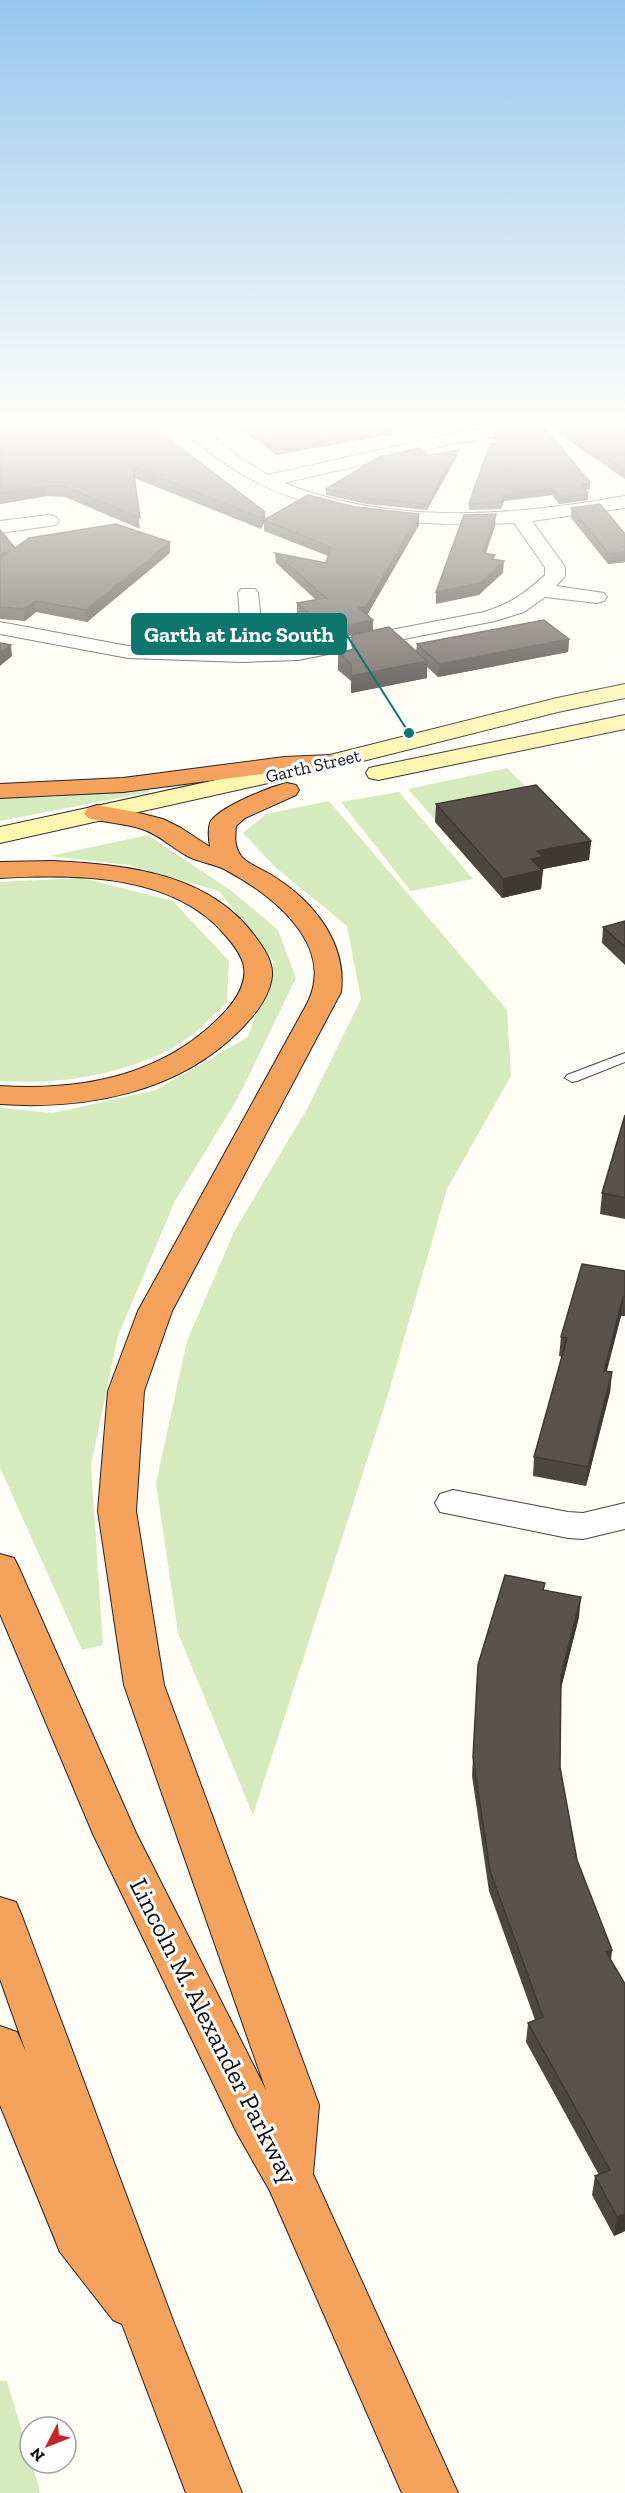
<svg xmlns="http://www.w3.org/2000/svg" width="625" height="2493" viewBox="0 0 625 2493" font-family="'Zilla Slab',serif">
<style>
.green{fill:#d5ebbd}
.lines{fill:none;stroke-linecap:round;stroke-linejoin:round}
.lane-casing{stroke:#444;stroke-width:2}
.street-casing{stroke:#444;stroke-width:2}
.secondary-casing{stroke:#333;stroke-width:2}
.highway-casing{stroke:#222;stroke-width:2}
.lane{fill:#fff;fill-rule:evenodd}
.street{fill:#fff;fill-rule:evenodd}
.secondary{fill:#fff6b0;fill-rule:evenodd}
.highway{fill:#f5a25d;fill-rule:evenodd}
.wall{fill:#4d4742}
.shaded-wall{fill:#3f3936}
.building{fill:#5a524d;stroke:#3f3936;stroke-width:1.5}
.labels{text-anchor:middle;stroke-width:6;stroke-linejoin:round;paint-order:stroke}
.far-street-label{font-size:18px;fill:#111;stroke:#fff}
.near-street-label{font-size:26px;fill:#111;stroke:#fff}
.leader{fill:none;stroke:#0f766e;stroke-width:2}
.callout-dot{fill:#0f766e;stroke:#fff;stroke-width:2}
.callout{fill:#0f766e;stroke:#0f766e;stroke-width:2}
.callout-label{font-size:22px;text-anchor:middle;font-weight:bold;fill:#fff}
</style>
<rect width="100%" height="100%" fill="#fffdf5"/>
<path class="green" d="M507,768L540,801L436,821L408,789Z
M150,787L149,792L0,821V798L57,797Z
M399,792L473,879L411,891L341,802Z
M329,801L507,1010L511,1076L447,1189L387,1398L253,1815L178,1633L156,1483L187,1341L234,1232L308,1107L361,999L347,926L275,867L243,833L266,814Z
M148,835L233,892L278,930L296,978L239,1096L175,1201L118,1336L91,1465L103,1645L82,1650L0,1468V1108L53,1113L156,1090L248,1037L274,962L219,891L129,865L50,856Z
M82,878L173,901L229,961L227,1002C213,1015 198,1032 182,1042C129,1075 61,1085 0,1081V882Z
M0,2381H7L40,2491L39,2493H0Z"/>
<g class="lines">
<g class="lane-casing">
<path id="lane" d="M625,1053V1062L577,1081L572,1082L565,1078L567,1075Z"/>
</g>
<g class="street-casing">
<path id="street" d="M179,426H200L238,456L268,475L451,434L494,426H536L527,431L451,444L284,483C392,526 513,516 625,496V508L532,521L565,567V576L556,586L604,593L607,597L604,601L597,603L545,597L524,612L495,621L298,660L243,662L128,658L0,634V622L128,646L243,650L238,593L241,589H255L258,593L264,649L298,648L484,612C512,603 524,594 545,575V567L514,523C410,528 295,519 211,453C201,445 187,437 179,426Z
M49,515L56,517L59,521L56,525L0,533V521Z
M453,1490L568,1512L583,1513L625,1503V1529L583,1539L568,1538L440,1512L435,1503L440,1494Z"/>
</g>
<g class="secondary-casing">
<path id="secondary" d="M625,684V698L558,712L331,769L0,843V827L330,755L557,698Z
M625,715V729L378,780L369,778L366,773L369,768L378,766Z"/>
</g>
<g class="highway-casing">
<path id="highway" d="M331,755L340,757L343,762L340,767L284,771L123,792L0,798V784L123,778L284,757Z
M287,783L296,785L299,790L296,795L245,818L236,826C235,837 234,846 241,856C248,865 267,871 276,878C315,903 347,944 341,992L172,1311L144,1391L136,1511L164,1685L319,2105L313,2174L458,2493H402L270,2191L237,2133L93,1834L0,1614V1554L14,1558L19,1568L136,1833L266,2090L124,1685L98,1511L108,1391L138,1311L308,1002C336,942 269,893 224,869C213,864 200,862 189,857C172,848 160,835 142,829C124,823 106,823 88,818L84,813L88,808L97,805L135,812L163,819L181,828L210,847C209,841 208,829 210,823C216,808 272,786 287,783Z
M53,861C127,865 211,873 257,939C265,950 273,962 272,976C270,997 254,1016 240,1030C178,1093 85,1110 0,1104V1086C79,1091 160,1077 219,1018C232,1005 247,987 244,967C242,955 233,944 226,936C174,873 74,874 0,878V862Z
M0,1897L16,1902L22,1916L174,2323L242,2493H186L122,2324L113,2320L60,2252L0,2105V2026L17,2032L26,2052L0,1979Z"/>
</g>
<use href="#lane" class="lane"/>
<use href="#street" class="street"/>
<use href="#secondary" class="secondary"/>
<use href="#highway" class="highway"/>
</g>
<path class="wall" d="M0,426H10L265,512V520L355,507L419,514V525L367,615L373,620V631L416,651L417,644L569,639L568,652L438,677L427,667V678L351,693V681L338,670V653L352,650V635L326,640L297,614V603L316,600L276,563L275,553L326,563L328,556L264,531V523L261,529L134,478L140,529L65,497L47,496L0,504Z
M236,426H391L393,427V434L276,455Z
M547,426H625V479Z
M494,432L590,482V489L586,490L588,500L559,504L552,495L504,501L501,509L469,510V504L499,443L494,439Z
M429,455L457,456L427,510L367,504L326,495V489Z
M571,508L625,534V562L608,564L571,518Z
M0,530L15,548L170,542V553L87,622L36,612L25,621L0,619Z
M436,804L591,841L589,860L543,869L541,889L502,898L435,822Z
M625,921V965L602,943L603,927Z
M625,1115V1219L600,1214L602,1193Z
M625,1271V1316H621L606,1372H612L610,1392L586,1486L533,1476L534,1457L562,1357L559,1356L561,1337Z
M545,1590L579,1617L561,1688L560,1767L577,1860L611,1961L625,2231L614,2236L592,2195L595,2176L599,2175L526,2042L528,2023L535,2020L489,1891L472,1776L478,1665Z"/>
<path class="shaded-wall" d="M393,427V434L276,455V448Z
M458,450L457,456L427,510V504Z
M590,482V489L580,491L581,484Z
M46,486L47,496L0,504V493Z
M553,489L552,495L504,501L501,509V502L504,494Z
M588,493V500L559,504L560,497Z
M265,512L264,523L261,529V518Z
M419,514V525L366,617L359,608Z
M496,514L495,526L482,565L483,553Z
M170,542V553L87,622L86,610Z
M9,552L0,565V554Z
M625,552V562L608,564L609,554Z
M504,561L503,573L479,595L436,604V592Z
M35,601L36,612L25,621L24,609Z
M373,620V631L326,640V629Z
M569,639L568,652L438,677L439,664Z
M11,645L12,656L0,666V653Z
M427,661V678L351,693V676Z
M591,841L589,860L543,869L541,889L502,898L503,879L531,859L537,851Z
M623,1297L621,1316L602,1390L604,1371Z
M612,1372L610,1392L586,1486L588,1467Z
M581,1597L579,1617L559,1696L561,1676Z
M612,1950L610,1970L606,1952Z
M625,2214V2231L614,2236L617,2217Z"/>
<path class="building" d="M0,426H152L265,512L261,518L133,467L140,518L64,486H46L0,493Z
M245,426H391L393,427L276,448Z
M528,426H543L590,482L581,484L588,493L560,497L553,489L504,494L501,502L469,504L490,444L507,441L494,432Z
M557,426H625V471Z
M419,448L429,455L458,450L427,504L368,498L326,489L379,457Z
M308,495L355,507L419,514L366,607L359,608L373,620L326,629L297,603L326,598L275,553L326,563L331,547L264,520Z
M600,504L625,534V552L609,554L571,508Z
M496,514L483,553L495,555L492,559L504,561L480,583L436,592L464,515Z
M116,524L170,542L86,610L35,601L24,609L0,607V559L9,552L0,554V530L15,548L29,538Z
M544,620L569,639L439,664L417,644Z
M389,627L427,661L351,676V664L338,653L355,649L352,646V635Z
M0,643L11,645L0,653Z
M536,785L591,841L537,851L544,857L531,859L542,870L503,879L436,804Z
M625,921V947L603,927Z
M625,1115V1198L602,1193Z
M582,1264L625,1271V1297H623L604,1371L612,1372L588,1467L534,1457L567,1338L561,1337Z
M505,1575L545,1583L543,1590L581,1597L561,1676L560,1767L577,1860L612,1950L606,1952L625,1984V2214L617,2217L595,2176L610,2170L528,2023L543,2017L490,1871L473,1757L478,1665Z"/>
<linearGradient id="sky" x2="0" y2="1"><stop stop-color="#95c6ee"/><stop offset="0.55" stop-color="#fffefa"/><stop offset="1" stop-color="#fffefa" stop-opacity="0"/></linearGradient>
<rect width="625" height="775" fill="url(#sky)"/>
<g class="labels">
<g class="far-street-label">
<text transform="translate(313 766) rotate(-13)" y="6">Garth Street</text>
</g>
<g class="near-street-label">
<text transform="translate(214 2031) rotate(63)" y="9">Lincoln M. Alexander Parkway</text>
</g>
</g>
<path class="leader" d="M409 733L346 634"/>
<circle class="callout-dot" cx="409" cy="733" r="6"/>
<rect class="callout" x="132" y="614" width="214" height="40" rx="6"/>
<g class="callout-label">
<text x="239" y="642">Garth at Linc South</text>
</g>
<g transform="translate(48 2445) rotate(228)"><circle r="28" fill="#ffffff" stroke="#a0a0a0" stroke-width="1.5"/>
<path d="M0-4.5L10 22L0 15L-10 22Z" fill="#c4262e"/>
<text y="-9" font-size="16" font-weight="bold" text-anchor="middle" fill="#111111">N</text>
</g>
</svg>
